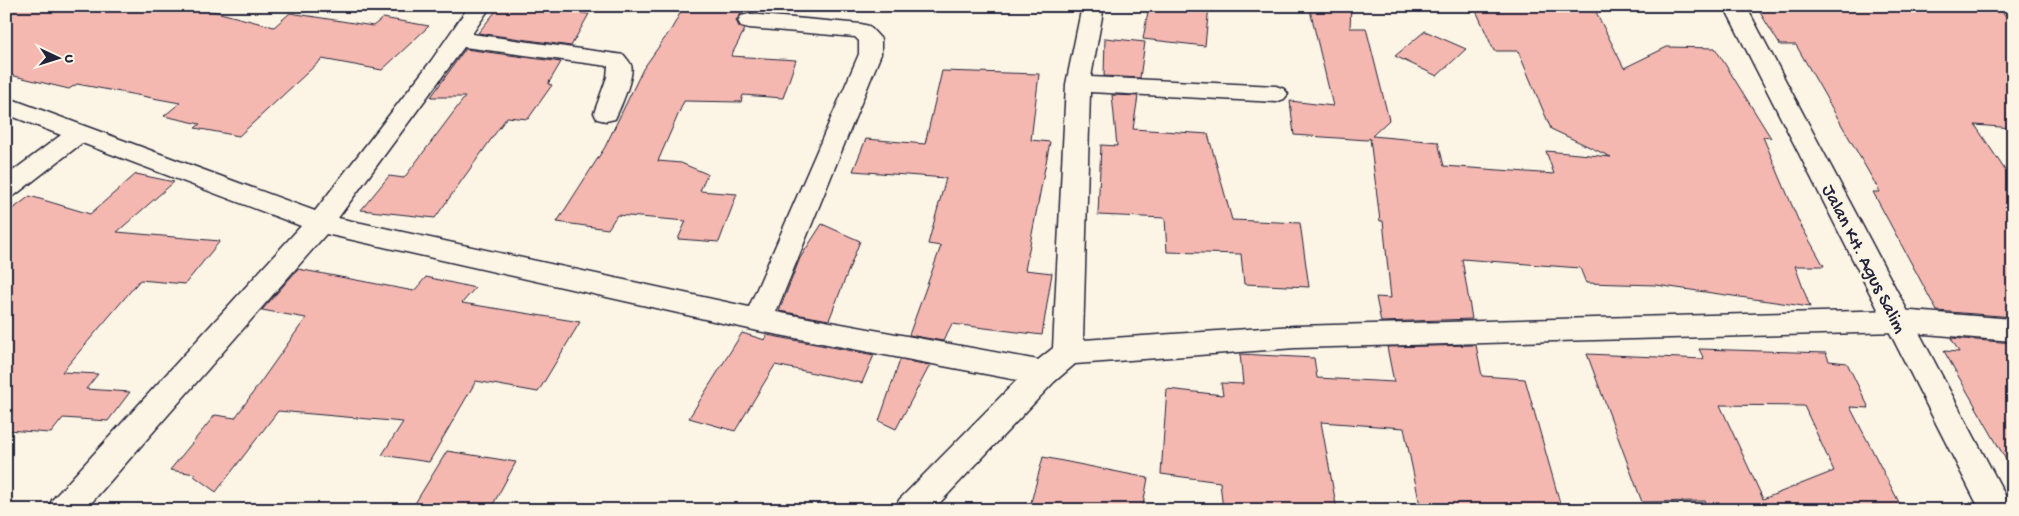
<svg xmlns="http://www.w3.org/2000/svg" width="2019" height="516" viewBox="0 0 2019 516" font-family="'Gochi Hand',sans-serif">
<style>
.building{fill:#f4b8b1;stroke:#22223b;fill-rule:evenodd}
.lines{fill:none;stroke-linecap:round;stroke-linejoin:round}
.minor-casing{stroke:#22223b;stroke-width:3}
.secondary-casing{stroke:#22223b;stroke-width:3}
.minor{fill:#fcf5e5;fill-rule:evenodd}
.secondary{fill:#fcf5e5;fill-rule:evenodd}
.labels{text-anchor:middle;stroke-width:5;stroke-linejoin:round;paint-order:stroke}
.street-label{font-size:19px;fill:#22223b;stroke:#fcf5e5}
</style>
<rect width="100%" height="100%" fill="#fcf5e5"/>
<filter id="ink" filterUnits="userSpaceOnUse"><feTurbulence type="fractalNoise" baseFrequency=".02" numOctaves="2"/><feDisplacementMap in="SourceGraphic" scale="10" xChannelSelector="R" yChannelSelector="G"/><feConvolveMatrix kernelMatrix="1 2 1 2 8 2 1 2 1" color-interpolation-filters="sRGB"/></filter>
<g filter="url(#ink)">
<path class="building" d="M6,6H193L274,27L290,13L373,26L383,18L429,26L382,70L322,59L239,136L195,128L200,124L164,116L180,103L77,84L69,89L6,74Z
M500,6H524L589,14L571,46L478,33Z
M684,6H756L753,12L741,14L736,20L739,27L745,29L731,56L796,60L783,98L743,95L741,102L684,101L658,161L681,163L707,174L700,191L737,194L719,242L678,239L686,221L617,215L608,229L557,222L605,147L643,69L672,28Z
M1149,6H1209L1205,46L1143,39Z
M1309,6H1351L1350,28H1366L1389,120L1372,136L1438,142L1444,166L1554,174L1546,151L1611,157L1551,129L1518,51H1494L1474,6H1593L1624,68L1667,47L1715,48L1771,138L1763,137L1799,222L1824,266H1795L1810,307L1656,285L1586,283L1580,268L1462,259L1472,319L1381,322L1376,297L1391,298L1383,221H1380L1370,138L1367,140L1294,135L1290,101L1333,106Z
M1756,6H1996L2013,23V128L1975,125L2013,182V317L1937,311L1873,192H1880L1796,45H1780Z
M1425,31L1466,49L1437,76L1395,56Z
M1105,38L1145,42L1140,78L1104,76Z
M465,49L561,62L548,84L552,85L528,119L507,117L435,218L361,210L389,176L404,178L465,97H431Z
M942,71L1039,74L1031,140L1050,142L1025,270L1052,273L1042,335L952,324L943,341L909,335L941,246L928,244L946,178L853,171L866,139L925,144Z
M1112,95L1138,96L1133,129L1208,134L1232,220L1300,223L1309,287L1244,284L1241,254L1167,252L1165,218L1098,215L1101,145L1117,146Z
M136,174L174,182L117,232L220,241L185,284L140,280L62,372L98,374L86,389L130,392L108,421L63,418L51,433L6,430V214L30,196L90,214Z
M822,224L860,241L829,320L779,311L800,258Z
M298,269L414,291L426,277L475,288L462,303L580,322L538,392L476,381L429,462L382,455L403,422L278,411L216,492L194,476L195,474L170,470L215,415L235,418L306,318L262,310Z
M742,333L765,340L767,335L874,355L862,383L775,365L735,431L689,418Z
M1951,338L2013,343V472L1944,351L1959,352Z
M1476,345L1482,376L1525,379L1562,510H1421L1404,428L1321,422L1337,510H1223L1220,482L1161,474L1167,389L1223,395L1221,383L1243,384L1240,354L1314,358L1317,378L1394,382L1387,347Z
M1699,349L1826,353L1829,361L1847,363L1869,408L1850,407L1903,510H1712L1705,501L1642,502L1587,354L1704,359ZM1720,405L1804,406L1834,471L1763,499Z
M900,360L930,365L896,429L879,421Z
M447,451L516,462L490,510H411Z
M1043,457L1148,478L1142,510H1029Z"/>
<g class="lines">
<g class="minor-casing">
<path id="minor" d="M469,6H491L472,34L624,55C626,58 630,62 631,65C635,75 620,109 615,119L606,121L597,119L594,113L607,77L608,66L464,47L338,218L749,307L859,54V41L855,37L749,28L741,26L738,21L741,16L749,14L861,24L869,26L881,39V54L776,312L1038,360L1053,348L1066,84L1082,6H1104L1091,77L1276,86L1284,89L1288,94L1284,99L1276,102L1090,92L1083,340L1295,326L1899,310L2013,319V341L1899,332L1295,348L1075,364L1054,382L933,510H895L899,500L1017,380L758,331L326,234L85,510H48L52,500L301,226L82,143L15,195L6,198V176L61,135L6,114V97L315,211L431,61Z"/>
</g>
<g class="secondary-casing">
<path id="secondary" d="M1724,6H1746L2013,510H1980Z"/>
</g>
<use href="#minor" class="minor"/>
<use href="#secondary" class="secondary"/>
</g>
</g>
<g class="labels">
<g class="street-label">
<text transform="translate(1866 258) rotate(63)" y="7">Jalan KH. Agus Salim</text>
</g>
</g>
<rect width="2019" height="516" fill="none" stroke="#fcf5e5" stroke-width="25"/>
<rect x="12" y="12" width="1994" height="491" fill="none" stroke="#22223b" stroke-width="2" filter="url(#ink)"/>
<g transform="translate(58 58) rotate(94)" stroke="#fcf5e5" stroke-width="4" paint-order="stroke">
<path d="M0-4L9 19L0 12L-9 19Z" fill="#22223b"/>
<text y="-8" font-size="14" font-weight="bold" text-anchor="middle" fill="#22223b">U</text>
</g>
</svg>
